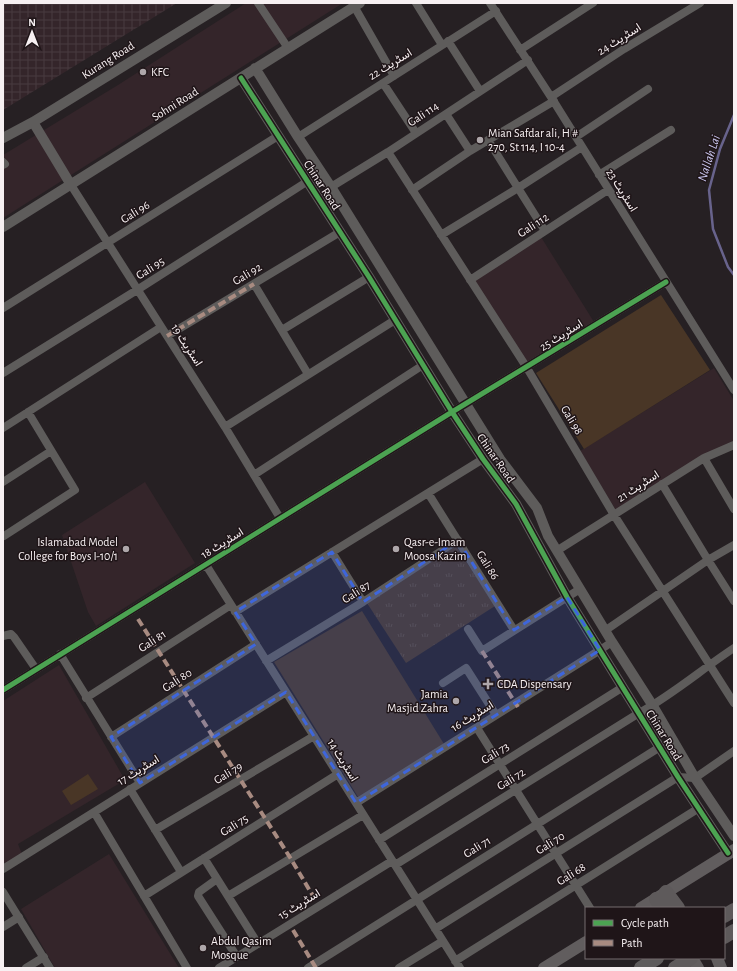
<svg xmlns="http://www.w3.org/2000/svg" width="737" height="971" viewBox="0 0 737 971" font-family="'Alegreya Sans',Vazirmatn,sans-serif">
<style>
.built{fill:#34252a}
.industrial{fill:url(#industrial-grid)}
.grass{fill:#493626}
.park{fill:url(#park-tufts)}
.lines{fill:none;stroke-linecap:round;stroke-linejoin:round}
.stream{stroke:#68638c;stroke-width:2.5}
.minor{stroke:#5e5c5b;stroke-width:8}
.tertiary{stroke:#5e5c5b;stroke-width:10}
.secondary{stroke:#615d5e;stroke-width:12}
.trunk{stroke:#5e5a5b;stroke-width:14}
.quiet{stroke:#a88b81;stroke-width:4;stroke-dasharray:8 4;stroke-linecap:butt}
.cycleway-casing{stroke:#1f1518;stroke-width:8}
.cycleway{stroke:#4ca352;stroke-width:5}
.marked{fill:#3e66dc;fill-opacity:0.2;stroke:#3e66dc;stroke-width:3;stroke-dasharray:8 5;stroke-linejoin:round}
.poi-dot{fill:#aea7aa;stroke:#1f1518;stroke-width:1.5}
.labels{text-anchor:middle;stroke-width:3;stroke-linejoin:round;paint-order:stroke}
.street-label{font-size:12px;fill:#f7f0f2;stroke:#1f1518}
.poi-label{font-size:12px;fill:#f7f0f2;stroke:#1f1518;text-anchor:start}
.water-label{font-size:13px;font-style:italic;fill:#cecbf5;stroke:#1f1518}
</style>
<defs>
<pattern id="industrial-grid" width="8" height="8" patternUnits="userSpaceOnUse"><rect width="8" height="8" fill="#34252a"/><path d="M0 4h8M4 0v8" fill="none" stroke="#483a3f"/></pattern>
<pattern id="park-tufts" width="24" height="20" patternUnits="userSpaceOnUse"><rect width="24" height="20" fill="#493626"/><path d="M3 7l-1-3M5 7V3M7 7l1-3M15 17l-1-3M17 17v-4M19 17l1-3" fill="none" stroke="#5b4a3b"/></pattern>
</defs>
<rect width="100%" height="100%" fill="#262023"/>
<path class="built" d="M246,3H343L3,218V155L118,85Z
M541,237L594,322L528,364L473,281Z
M714,368L734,401V444L618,514L580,451Z
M145,482L195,563L96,626L88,612L62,535Z
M59,665L125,780L18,844L24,859L3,871V701Z
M109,854L179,968H55L21,909Z"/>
<path class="industrial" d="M3,3H177L3,110Z"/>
<path class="grass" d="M661,295L710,370L584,449L536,373Z
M362,611L444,744L360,800L274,662Z
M88,774L98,789L71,805L62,791Z"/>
<path class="park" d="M456,546L495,606L406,663L367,603Z"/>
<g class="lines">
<path class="stream" d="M734,115L720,149L709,190L713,229L728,267L734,275"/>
<path class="minor" d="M258,3L288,48
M416,3L442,45
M490,3L551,97L734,390
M354,6L394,76
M448,41L480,91
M520,50L593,3
M383,83L416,133
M551,97L624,49L700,3
M446,114L470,151
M298,137L496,11
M576,137L648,89
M488,140L545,231
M388,152L527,368L614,515L734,703
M3,162L5,164L3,165
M599,175L671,130
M71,185L225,427L280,518
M331,187L388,152L528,60
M412,190L470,151L554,101
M441,235L518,188L582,147
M470,280L608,190
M254,284L308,374
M3,308L278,136
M282,330L369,277
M167,336L340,232
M3,373L137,290L308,181
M225,427L395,320
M3,428L161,327
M704,458L734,509
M254,475L423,365
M3,482L51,451
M662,484L708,560L734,601
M428,493L514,630
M4,536L75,490L28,412
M558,550L704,458L734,445
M332,552L363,602
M206,565L460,968
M235,612L483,459
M468,629L482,651L580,589
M606,630L708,560L734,545
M3,636L11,634L14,637L36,669
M60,654L140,783
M266,661L363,602L458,540
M443,683L466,668L496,715
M3,690L452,412L666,282
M86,698L231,605
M477,728L590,908
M111,737L256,644
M130,789L181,872
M356,803L600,650L612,642
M94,812L187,968
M155,830L314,736
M379,840L623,687
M204,858L258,944
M395,865L639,713C672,695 702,669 734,648
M3,869L286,692
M217,879L199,892L198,896L237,957
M3,892L50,968
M144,896L338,774
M228,896L363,815
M3,927L19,917
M435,929L678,777L695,778L734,751
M455,961L699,808
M26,968L44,957
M219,968L392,861
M308,968L660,747
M399,968L443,941"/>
<path class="tertiary" d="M255,68L298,137L331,187L500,459L537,508L548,536L612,642L653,706L695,778L734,836
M241,78L369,277L452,412L483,459L516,504L567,597L678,777L728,853
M33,122L71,185
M3,138L33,122L226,3
M3,227L360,3"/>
<path class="secondary" d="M641,908L734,850
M692,958L698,968
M717,958L721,968
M544,968L586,942"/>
<path class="trunk" d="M666,892L678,908
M656,899L662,908
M724,916L734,910
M724,937L734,931
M641,968L657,958
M675,968L691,958"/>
<path class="quiet" d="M167,336L254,284
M138,619L291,859L316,901
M482,651L518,707
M293,930L316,968"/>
<g class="cycleway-casing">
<path id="cycleway" d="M241,78L369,277L452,412L483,459L516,504L567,597L678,777L728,853
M3,690L452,412L666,282"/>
</g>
<use href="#cycleway" class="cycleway"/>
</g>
<path class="marked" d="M458,540L514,630L567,597L600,650L356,803L286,692L140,783L111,737L256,644L235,612L332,552L363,602Z"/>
<g class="poi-dot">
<circle cx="143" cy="72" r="4"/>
<circle cx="480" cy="140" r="4"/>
<circle cx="126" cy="549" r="4"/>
<circle cx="396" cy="549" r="4"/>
<path d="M486 678h4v4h4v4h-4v4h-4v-4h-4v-4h4z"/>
<circle cx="456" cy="701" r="4"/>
<circle cx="203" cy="948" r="4"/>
</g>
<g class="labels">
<g class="street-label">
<text transform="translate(619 39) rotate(-32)" y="4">اسٹریٹ 24</text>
<text transform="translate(108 60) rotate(-32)" y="4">Kurang Road</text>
<text transform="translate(390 64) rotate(-32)" y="4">اسٹریٹ 22</text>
<text transform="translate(175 104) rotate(-32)" y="4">Sohni Road</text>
<text transform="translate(423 114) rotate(-33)" y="4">Gali 114</text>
<text transform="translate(322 185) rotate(57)" y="4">Chinar Road</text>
<text transform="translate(622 190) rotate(58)" y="4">اسٹریٹ 23</text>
<text transform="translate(135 212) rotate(-32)" y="4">Gali 96</text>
<text transform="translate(533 225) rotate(-33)" y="4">Gali 112</text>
<text transform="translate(150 268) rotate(-32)" y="4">Gali 95</text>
<text transform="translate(247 274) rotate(-31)" y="4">Gali 92</text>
<text transform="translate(561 335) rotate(-32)" y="4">اسٹریٹ 25</text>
<text transform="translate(187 345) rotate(57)" y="4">اسٹریٹ 19</text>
<text transform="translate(572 420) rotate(59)" y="4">Gali 98</text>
<text transform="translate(496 458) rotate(55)" y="4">Chinar Road</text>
<text transform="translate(638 486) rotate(-33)" y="4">اسٹریٹ 21</text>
<text transform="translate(222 543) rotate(-32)" y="4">اسٹریٹ 18</text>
<text transform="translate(488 565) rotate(58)" y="4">Gali 86</text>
<text transform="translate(356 592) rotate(-32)" y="4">Gali 87</text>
<text transform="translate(152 641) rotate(-33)" y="4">Gali 81</text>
<text transform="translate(177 680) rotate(-33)" y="4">Gali 80</text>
<text transform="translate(472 716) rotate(-32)" y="4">اسٹریٹ 16</text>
<text transform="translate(664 735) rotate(58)" y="4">Chinar Road</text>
<text transform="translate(495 753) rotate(-32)" y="4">Gali 73</text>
<text transform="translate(343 760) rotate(58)" y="4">اسٹریٹ 14</text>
<text transform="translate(138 770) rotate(-32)" y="4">اسٹریٹ 17</text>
<text transform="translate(228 773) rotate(-31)" y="4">Gali 79</text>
<text transform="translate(511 779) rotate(-32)" y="4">Gali 72</text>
<text transform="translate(234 825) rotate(-32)" y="4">Gali 75</text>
<text transform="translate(550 843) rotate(-32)" y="4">Gali 70</text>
<text transform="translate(477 847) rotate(-32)" y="4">Gali 71</text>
<text transform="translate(571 874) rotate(-32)" y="4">Gali 68</text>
<text transform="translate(299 904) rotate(-32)" y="4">اسٹریٹ 15</text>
</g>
<g class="poi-label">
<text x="151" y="76">KFC</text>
<text x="488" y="137">Mian Safdar ali, H #<tspan x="488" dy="14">270, St 114, I 10-4</tspan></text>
<text x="118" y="546" text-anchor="end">Islamabad Model<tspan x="118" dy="14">College for Boys I-10/1</tspan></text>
<text x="404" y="546">Qasr-e-Imam<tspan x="404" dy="14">Moosa Kazim</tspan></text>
<text x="497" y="688">CDA Dispensary</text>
<text x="448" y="698" text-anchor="end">Jamia<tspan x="448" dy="14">Masjid Zahra</tspan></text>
<text x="211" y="945">Abdul Qasim<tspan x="211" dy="14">Mosque</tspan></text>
</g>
<g class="water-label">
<text transform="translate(708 158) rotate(-72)" y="5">Nallah Lai</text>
</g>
</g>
<rect width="737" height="971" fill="none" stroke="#f7f0f2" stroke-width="8"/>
<rect x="585" y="907" width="140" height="52" fill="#1f1518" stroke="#756d6f"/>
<rect x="593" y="920" width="20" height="6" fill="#4ca352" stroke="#756d6f"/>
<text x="621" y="927" font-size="12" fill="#f7f0f2">Cycle path</text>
<rect x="593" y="940" width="20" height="6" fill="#a88b81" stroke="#756d6f"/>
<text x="621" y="947" font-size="12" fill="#f7f0f2">Path</text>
<g transform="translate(32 32)" stroke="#1f1518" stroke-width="3" paint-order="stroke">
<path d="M0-3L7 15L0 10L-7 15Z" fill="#f7f0f2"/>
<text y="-6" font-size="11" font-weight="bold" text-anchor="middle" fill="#f7f0f2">N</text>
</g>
</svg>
